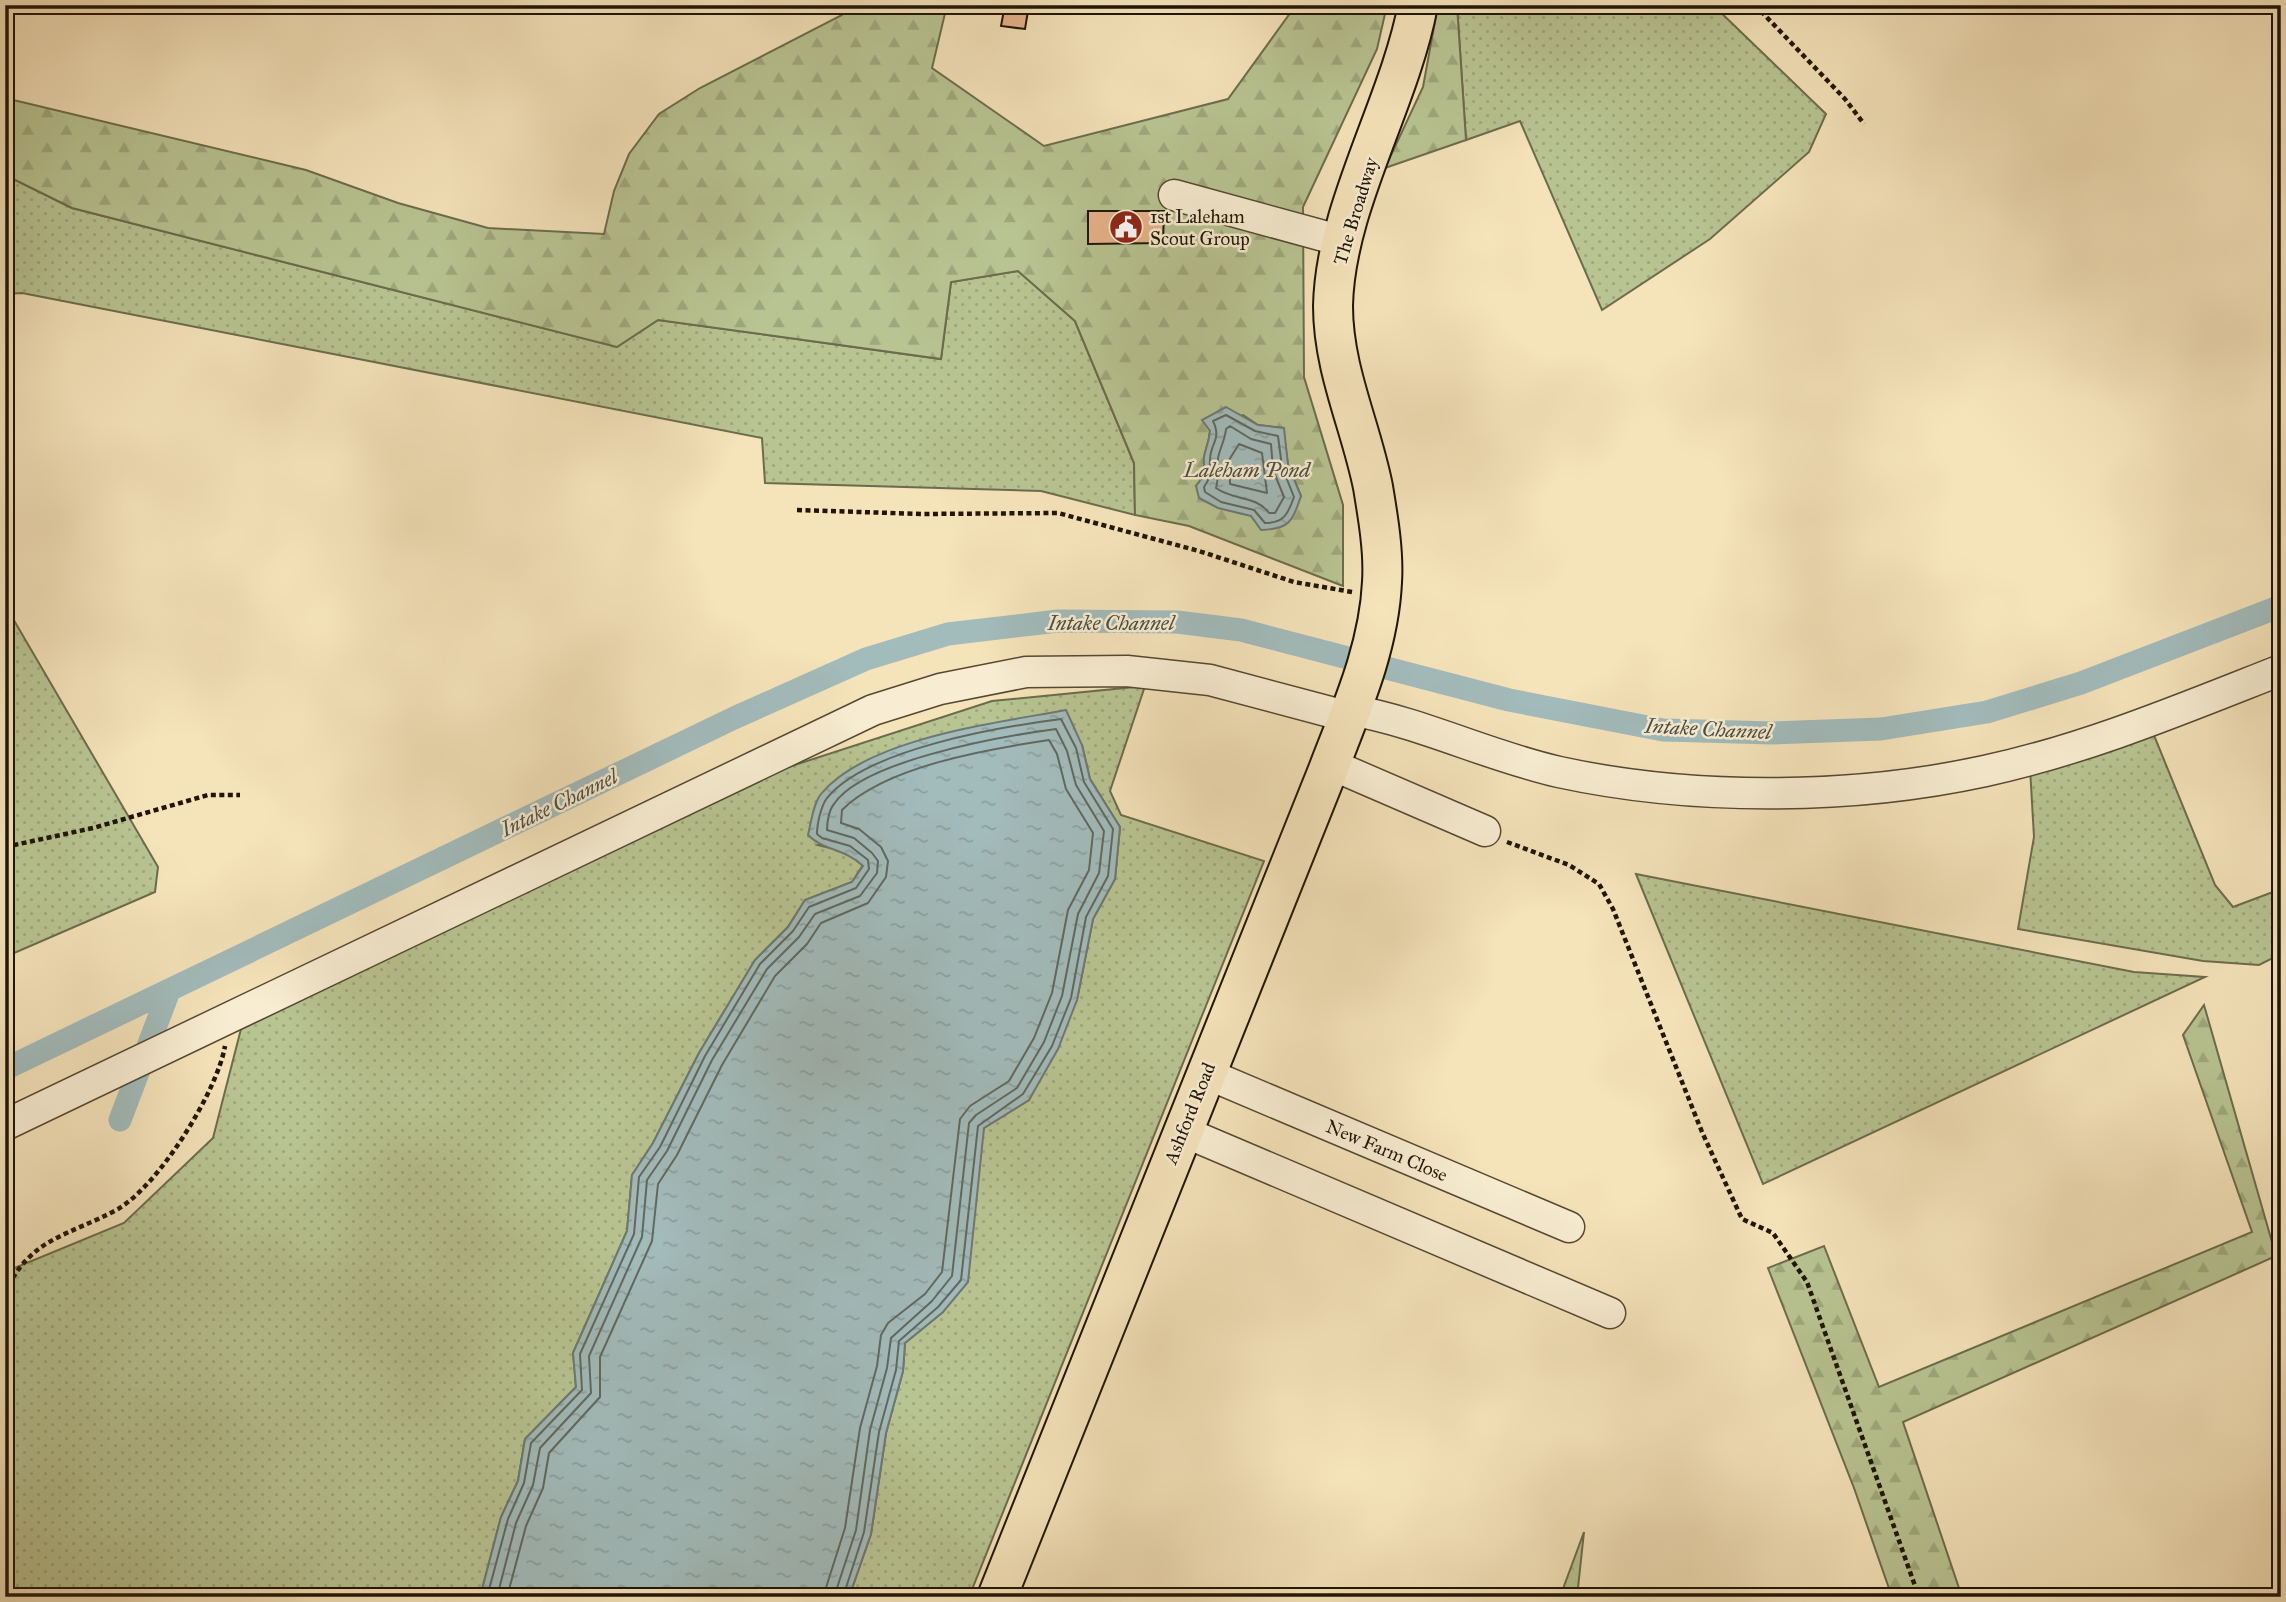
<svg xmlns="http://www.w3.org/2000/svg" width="2286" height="1602" viewBox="0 0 2286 1602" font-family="'IM FELL Great Primer',serif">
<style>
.grass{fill:url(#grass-dots);stroke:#6c6c4c;stroke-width:2}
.forest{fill:url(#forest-firs);stroke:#6c6c4c;stroke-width:2;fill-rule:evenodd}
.water{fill:url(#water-ripples);stroke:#6e7973;stroke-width:2}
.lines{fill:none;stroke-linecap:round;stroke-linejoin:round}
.shore{stroke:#616860;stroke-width:2}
.canal{stroke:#a2bbbb;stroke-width:23}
.building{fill:#e7b48b;stroke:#201506;stroke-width:2}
.minor-casing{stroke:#554833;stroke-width:33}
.major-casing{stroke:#201506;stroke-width:42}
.path{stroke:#201506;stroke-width:4.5;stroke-dasharray:5 3.5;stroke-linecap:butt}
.minor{stroke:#f8edd2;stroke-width:30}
.major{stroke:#f5e3ba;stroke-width:38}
.labels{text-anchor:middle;stroke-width:5;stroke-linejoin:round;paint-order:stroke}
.street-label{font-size:19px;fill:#201506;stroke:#f8edd2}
.poi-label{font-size:19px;fill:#201506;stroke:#f8edd2;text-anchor:start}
.water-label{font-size:21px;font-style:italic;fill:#4e4f45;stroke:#f8edd2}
</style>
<defs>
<pattern id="grass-dots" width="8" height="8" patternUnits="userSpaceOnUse" patternTransform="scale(1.75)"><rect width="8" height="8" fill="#b8c492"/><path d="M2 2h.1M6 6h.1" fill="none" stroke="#9ea87c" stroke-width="1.8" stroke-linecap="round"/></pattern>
<pattern id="forest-firs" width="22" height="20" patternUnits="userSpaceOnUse" patternTransform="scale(1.75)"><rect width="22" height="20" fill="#b8c492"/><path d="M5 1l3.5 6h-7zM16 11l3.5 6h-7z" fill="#9ea87c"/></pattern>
<pattern id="water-ripples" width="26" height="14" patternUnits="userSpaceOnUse" patternTransform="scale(1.75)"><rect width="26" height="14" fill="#a2bbbb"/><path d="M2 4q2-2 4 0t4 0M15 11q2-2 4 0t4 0" fill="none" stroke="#8ba09f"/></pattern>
</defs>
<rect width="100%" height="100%" fill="#f5e3ba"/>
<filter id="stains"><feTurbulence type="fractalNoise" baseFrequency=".00286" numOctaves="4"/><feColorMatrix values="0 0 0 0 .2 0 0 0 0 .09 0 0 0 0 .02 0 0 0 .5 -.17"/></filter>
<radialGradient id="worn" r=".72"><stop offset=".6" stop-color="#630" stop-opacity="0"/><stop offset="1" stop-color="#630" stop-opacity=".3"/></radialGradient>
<path class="grass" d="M1457,5H1713L1826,114L1809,152L1710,239L1602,310L1520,121L1466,140Z
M5,175L72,208L617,347L658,320L941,359L951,282L1018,271L1075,321L1134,463L1135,515L1041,491L765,483L762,438L22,293L5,294Z
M5,605L158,867L155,892L5,957Z
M1145,686L1110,791L1121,815L1264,861L969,1597H849L871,1534L886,1433L903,1371L905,1343L943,1312L984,1128L1029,1100L1077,1000L1093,919L1115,879L1120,827L1090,779L1082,745L818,845L846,852L863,865L852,882L805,900L788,927L755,960L699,1053L653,1143L632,1175L627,1231L573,1353L576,1387L525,1439L518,1481L501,1517L481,1594L474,1597H5V1272L124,1223L213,1138L241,1029L770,773L992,701Z
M2151,728L2215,885L2233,907L2281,889V954L2259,965L2203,961L2018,929L2034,837L2030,768Z
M1636,874L2134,972L2205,977L1763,1184Z"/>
<path class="forest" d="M849,5H947L932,68L1044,146L1228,99L1296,5H1387L1377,49L1303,207L1304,377L1343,505V586L1189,526L1135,515L1134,463L1075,321L1018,271L951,282L941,359L658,320L617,347L72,208L5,175V98L306,170L398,203L488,228L604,234L614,191L629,154L659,114L700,88L842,15ZM1243,415L1258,425L1283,428L1288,465L1301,496C1242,520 1249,524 1196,486L1205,474C1201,450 1208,452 1210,431Z
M1438,5H1457L1466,140L1385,168L1423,87Z
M2204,1005L2276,1256L1903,1422L1962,1597H1892L1854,1488L1768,1268L1824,1246L1879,1387L2252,1232L2183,1035Z
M1584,1532L1577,1597H1560Z"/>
<path class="water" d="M1226,407L1258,425L1284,428L1288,465L1301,496C1292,522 1290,529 1261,530L1251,516L1218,508L1199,498L1196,486L1205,474C1201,450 1208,452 1210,431L1202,420Z
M1066,710L1082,745L1090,779L1120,827L1115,879L1093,919L1077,1000L1058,1049L1029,1100L984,1128L968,1282L943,1312L905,1343L903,1371L886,1433L871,1534L849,1597H474L481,1593L501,1517L518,1481L525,1439L576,1387L573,1353L627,1231L632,1175L653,1143L699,1053L755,960L788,927L805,900L852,882L863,866C844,848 824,851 808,835C811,823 813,804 821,794C867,738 997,723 1066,710Z"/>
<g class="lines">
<path class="shore" d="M1226,415L1255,431L1278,436L1282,467L1294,497C1288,514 1284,523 1265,523L1254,510L1221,502L1205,492L1204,487C1212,476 1209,473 1210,460C1210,443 1222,440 1213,421Z
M1230,426L1251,439L1271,444L1273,470L1284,497L1275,513H1269C1256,495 1234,501 1216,488C1219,478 1217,469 1218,458C1220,448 1225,440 1226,429Z
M1239,444L1262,453L1267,493L1230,484L1229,460Z
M487,1597L508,1519L524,1483L531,1443L582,1390L580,1354L634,1234L639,1177L660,1147L705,1056L760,964L793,931L809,907L856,888L869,869L868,860L850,846L822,838L817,834C817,824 821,806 827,798C867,749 999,727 1061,719L1076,748L1084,782L1113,829L1108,876L1086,917L1071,998L1052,1046L1023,1094L978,1126L961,1280L938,1307L899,1341L896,1370L879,1432L864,1532L843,1597
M497,1597L516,1523L533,1485L540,1448L591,1393L589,1356L642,1237L647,1180L667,1151L712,1060L767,969L799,937L815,914L860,896L877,873L878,861L872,853L854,838L827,830C827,822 829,810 834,804C863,760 1004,736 1056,729L1067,751L1076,785L1104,831L1099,873L1078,914L1062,996L1044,1042L1017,1088L976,1115L969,1123L952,1276L932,1301L891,1338L887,1368L870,1430L856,1530L834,1597
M507,1597L526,1526L543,1488L549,1453L600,1397V1357L652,1241L658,1184L677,1155L722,1065L775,976L807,944L821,923L868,903L886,877L888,861L881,847L859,829L841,823L842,810C886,766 989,749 1049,740L1057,754L1066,789L1093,833L1089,870L1068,910L1052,993L1034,1038L1009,1081L970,1106L960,1119L942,1272L925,1294L888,1323L881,1335L877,1366L860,1428L845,1528L823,1597"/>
<path class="canal" d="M5,1069L734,718L866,659L948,634L1058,621L1177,622L1241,630L1509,700L1663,730L1773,733L1881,729L1987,712L2081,683L2281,606
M120,1120L169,991"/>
</g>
<path class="building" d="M1005,5H1029L1025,29L1001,26Z
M1088,211H1164L1163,243L1088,244Z"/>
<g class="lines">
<g class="minor-casing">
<path id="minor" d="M1174,195L1342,241
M1351,710C1423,723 1488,756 1559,772C1693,801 1851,800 1985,771C2087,749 2184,708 2281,670
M1330,764L1485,831
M1205,1073L1569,1227
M5,1125L873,710L940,689L1026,672L1127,671L1210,680L1349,717
M1182,1131L1610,1313"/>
</g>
<g class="major-casing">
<path id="major" d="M997,1597L1328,770C1351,710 1379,648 1382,582C1384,552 1378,517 1373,487C1361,426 1333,370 1333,306C1335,206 1399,105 1418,5"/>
</g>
<path class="path" d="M1755,5L1845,99L1864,124
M797,510L923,514L1058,513L1199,551L1294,582L1352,592
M1507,842L1569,865L1599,884L1613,909L1702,1132L1742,1219L1773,1233L1807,1282L1919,1597
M5,847L93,828L208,795H240
M5,1293C30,1237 69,1236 118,1209C159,1185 217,1092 225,1046"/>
<use href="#minor" class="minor"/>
<use href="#major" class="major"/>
</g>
<defs>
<g id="civic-disc" transform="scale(1.75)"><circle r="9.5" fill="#8f2418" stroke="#f8edd2"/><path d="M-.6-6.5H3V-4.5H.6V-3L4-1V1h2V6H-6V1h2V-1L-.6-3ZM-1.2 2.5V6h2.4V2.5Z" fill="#fff"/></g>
</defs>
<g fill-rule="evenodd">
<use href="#civic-disc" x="1126" y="227"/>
</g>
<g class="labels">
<g class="street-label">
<text transform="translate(1355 211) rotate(-73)" y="7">The Broadway</text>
<text transform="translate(1189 1113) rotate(-68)" y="7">Ashford Road</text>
<text transform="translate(1387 1150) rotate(23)" y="7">New Farm Close</text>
</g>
<g class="poi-label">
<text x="1150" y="223">1st Laleham<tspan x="1150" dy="22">Scout Group</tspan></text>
</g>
<g class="water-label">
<text x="1247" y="477">Laleham Pond</text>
<text x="1111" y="630">Intake Channel</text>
<text transform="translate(1708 729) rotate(3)" y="7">Intake Channel</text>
<text transform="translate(559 803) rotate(-26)" y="7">Intake Channel</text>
</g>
</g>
<rect width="2286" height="1602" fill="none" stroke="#f5e3ba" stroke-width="28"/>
<rect x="7" y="7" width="2272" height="1588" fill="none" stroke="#201506" stroke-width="3.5"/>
<rect x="14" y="14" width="2258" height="1574" fill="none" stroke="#201506" stroke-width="2"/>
<rect width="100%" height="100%" filter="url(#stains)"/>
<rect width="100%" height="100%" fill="url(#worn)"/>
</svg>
